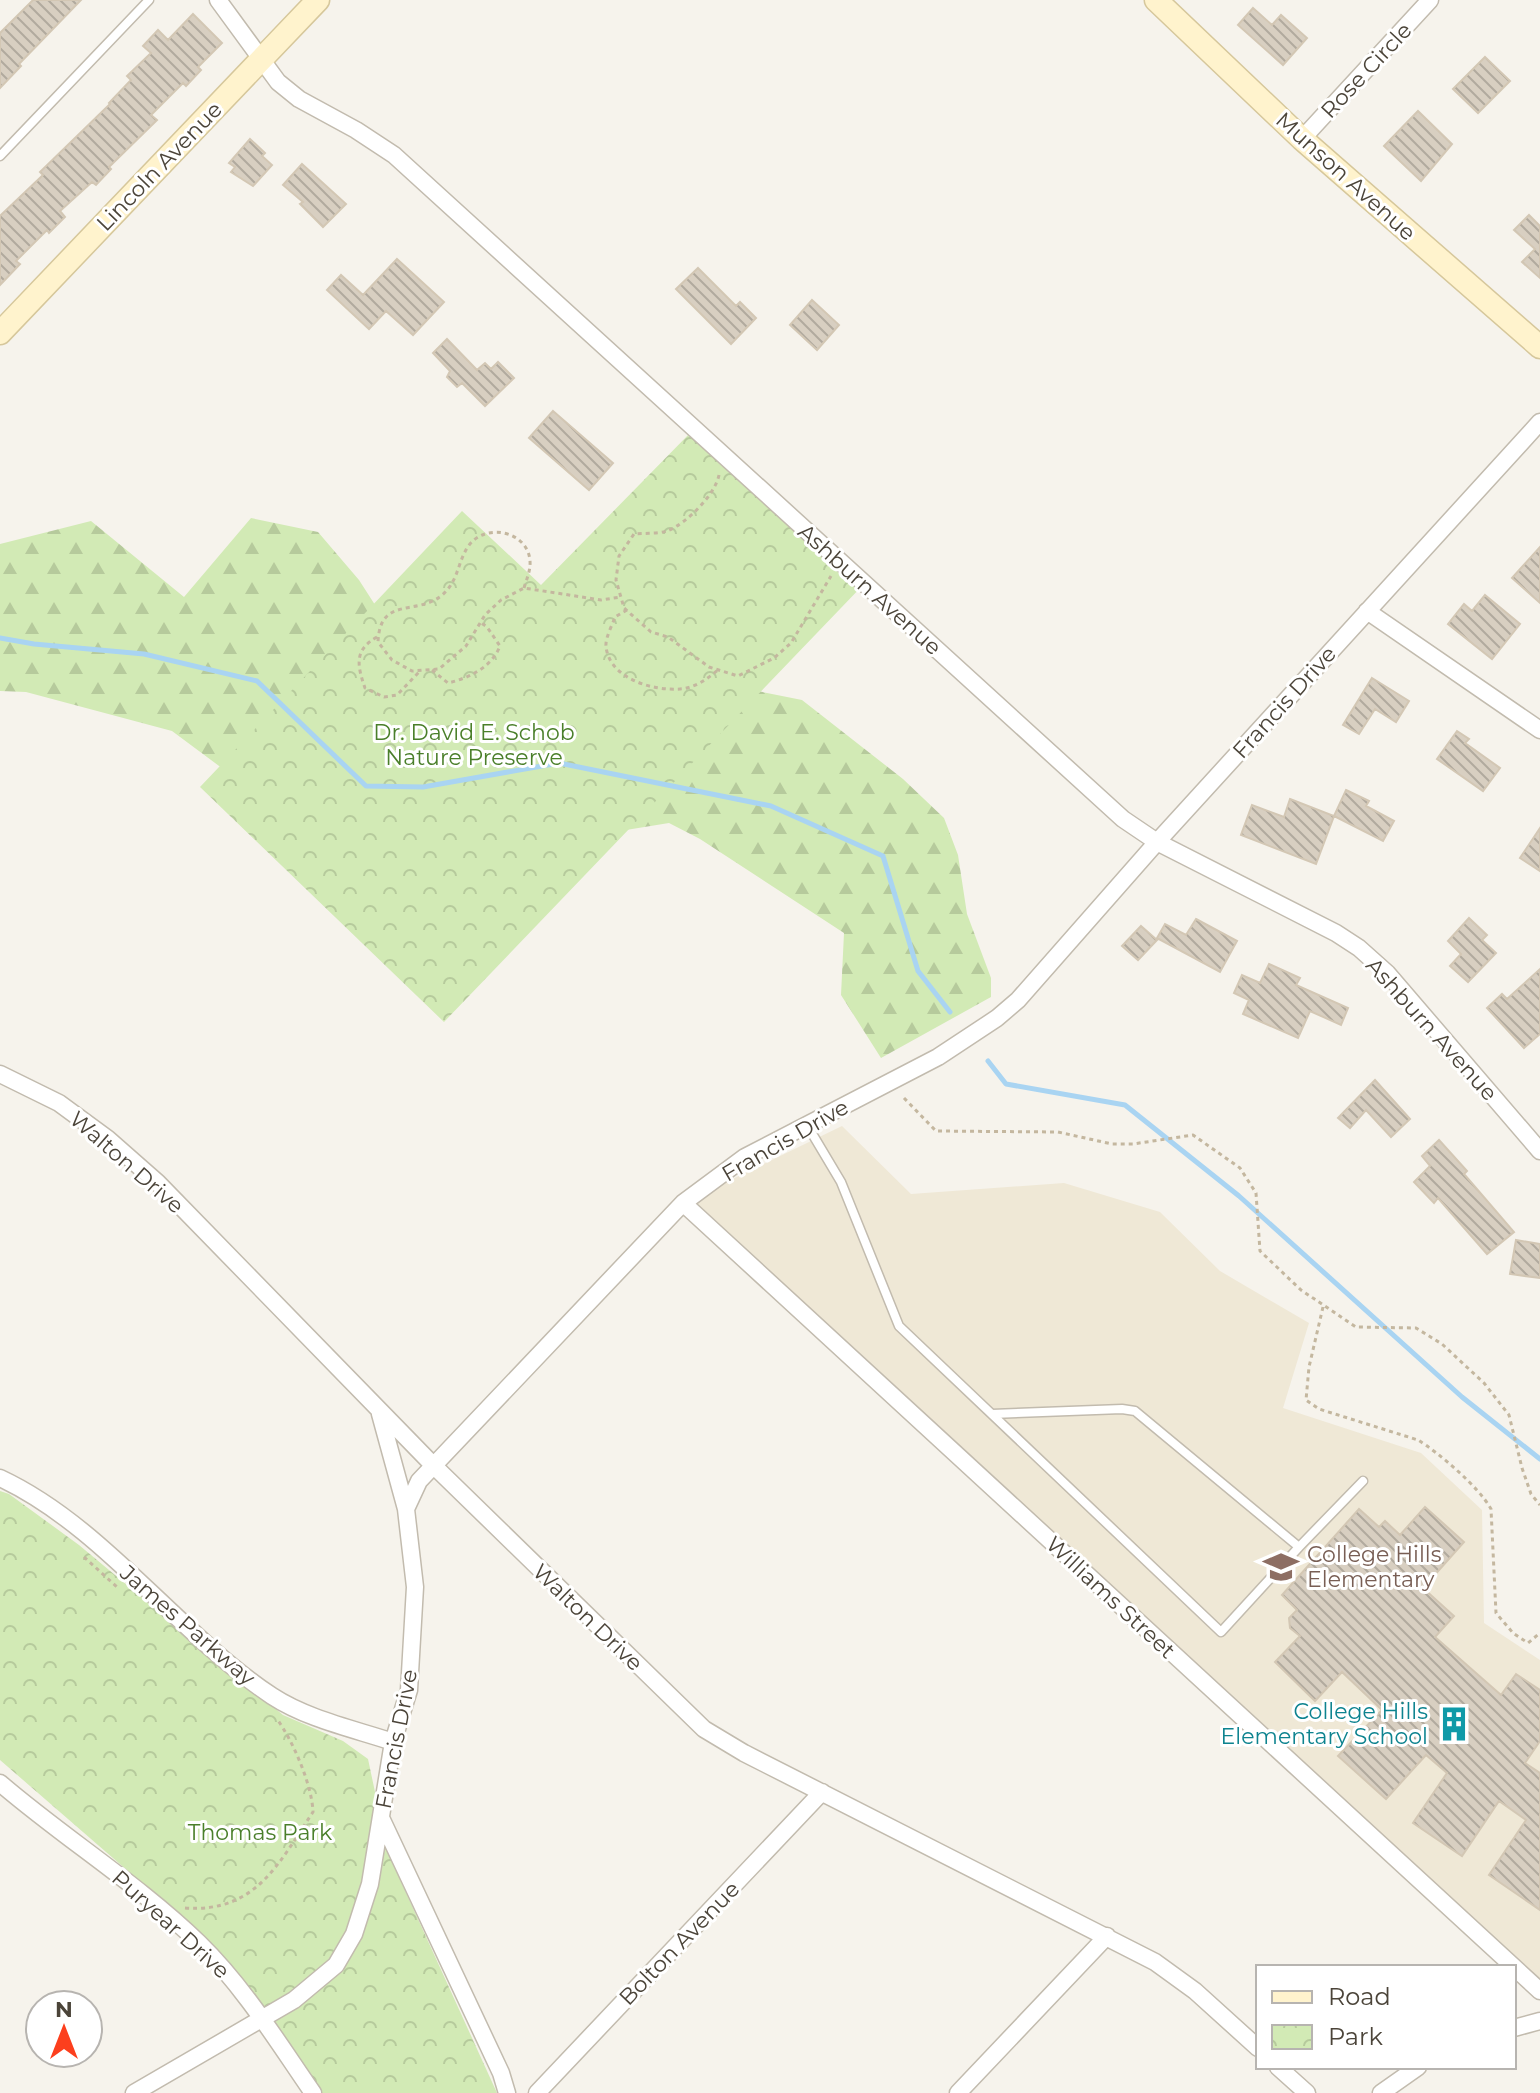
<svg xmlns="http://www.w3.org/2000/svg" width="1540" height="2093" viewBox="0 0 1540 2093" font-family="Montserrat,sans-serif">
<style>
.education{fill:#efe8d6}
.forest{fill:url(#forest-firs)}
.park{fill:url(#park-crowns)}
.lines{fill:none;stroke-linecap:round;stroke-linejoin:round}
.stream{stroke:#a9d4f2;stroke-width:5}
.building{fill:url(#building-back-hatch);stroke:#d3c7b4;stroke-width:2}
.lane-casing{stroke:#c2bbae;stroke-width:11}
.street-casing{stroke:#c2bbae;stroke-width:19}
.secondary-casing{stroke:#d6c79b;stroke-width:25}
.path{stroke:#c4b79f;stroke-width:3;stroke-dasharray:4 4;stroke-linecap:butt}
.lane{stroke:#fff;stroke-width:8}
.street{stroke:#fff;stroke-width:16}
.secondary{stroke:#fff3cd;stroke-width:22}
.labels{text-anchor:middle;stroke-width:6;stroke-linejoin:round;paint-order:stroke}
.street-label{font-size:22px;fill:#4b4439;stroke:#fff}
.park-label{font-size:22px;fill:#4a7f2a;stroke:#fff}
.education-label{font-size:22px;fill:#785e54;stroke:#fff;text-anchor:start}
.culture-label{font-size:22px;fill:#0d838f;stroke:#fff;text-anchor:end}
</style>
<defs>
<pattern id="forest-firs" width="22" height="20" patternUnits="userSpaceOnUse" patternTransform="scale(2)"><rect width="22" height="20" fill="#d2eab5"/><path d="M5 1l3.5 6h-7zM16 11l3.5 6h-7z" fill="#b6ca9c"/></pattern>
<pattern id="park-crowns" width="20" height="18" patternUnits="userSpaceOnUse" patternTransform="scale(2)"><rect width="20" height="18" fill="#d2eab5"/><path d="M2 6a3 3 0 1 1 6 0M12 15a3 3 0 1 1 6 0" fill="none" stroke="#b6ca9c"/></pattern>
<pattern id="building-back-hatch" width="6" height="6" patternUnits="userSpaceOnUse" patternTransform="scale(2)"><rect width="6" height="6" fill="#d8cfc1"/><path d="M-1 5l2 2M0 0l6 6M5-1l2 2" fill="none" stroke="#b1aa9e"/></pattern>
</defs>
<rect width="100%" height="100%" fill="#f6f3ec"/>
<path class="education" d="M842,1126L911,1194L1064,1183L1160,1212L1220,1271L1309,1323L1283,1408L1421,1453L1482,1510L1484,1623L1540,1660V1991L683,1203Z"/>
<path class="forest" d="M251,518L318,532L359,580L397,639L723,684L802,700L903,779L944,818L958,855L967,914L991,978V997L881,1058L841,995L844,933L700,839L669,823L583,837L285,815L172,731L26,692L0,691V544L91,521L184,597Z"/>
<path class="park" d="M694,429L864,584L444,1022L200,787L462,511L541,585Z
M0,1491L9,1494L79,1545L283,1715L343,1741L368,1759L388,1853L497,2093H322L212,1944L0,1760Z"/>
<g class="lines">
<path class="stream" d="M0,638L34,644L144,654L257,681L366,786L423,787L559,763L771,806L883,856L918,971L950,1012
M988,1061L1006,1084L1125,1105L1239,1196L1462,1397L1540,1459"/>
</g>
<path class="building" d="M33,0H81L19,64L21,66L0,88V33Z
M1253,8L1272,25L1281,15L1307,38L1283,65L1238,25Z
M193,14L222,43L198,67L201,70L186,86L183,83L151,115L157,120L109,167L111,169L96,185L92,182L60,211L65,217L49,233L47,230L16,261L20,264L0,285V216L43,175L40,172L110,104L109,103L131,80L127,76L151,53L143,46L158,30L168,40Z
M1485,57L1510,81L1478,113L1453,89Z
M1418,111L1452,144L1421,181L1384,146Z
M250,139L265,153L262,156L272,165L253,186L231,172L235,167L229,163Z
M302,164L346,204L323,227L300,204L303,202L283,185Z
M1529,215L1540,226V278L1522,262L1535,249L1514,230Z
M397,259L444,302L413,335L386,311L369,329L327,290L341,275L363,295Z
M698,268L736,306L740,302L756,318L731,344L676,289Z
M812,300L839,325L817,350L790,325Z
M447,339L477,370L485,363L491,369L498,362L514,378L485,406L462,383L457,387L447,377L450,371L433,353Z
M553,411L613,463L589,490L529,438Z
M1540,547V603L1512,578Z
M1485,595L1520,624L1492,659L1448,624L1464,604L1472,611Z
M1372,678L1409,701L1396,722L1375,709L1359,734L1343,725Z
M1457,731L1469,739L1465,743L1500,768L1483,791L1437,759Z
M1346,790L1369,801L1366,806L1394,821L1383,841L1334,816Z
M1290,799L1334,816L1316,864L1241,835L1252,805L1284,817Z
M1540,828V871L1520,858Z
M1469,918L1487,935L1482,940L1496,953L1468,982L1450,966L1461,954L1448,941Z
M1196,919L1237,941L1220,972L1157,938L1165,924L1186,935Z
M1141,926L1157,940L1138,960L1122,946Z
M1269,964L1300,978L1296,985L1348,1008L1341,1025L1310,1011L1298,1038L1243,1014L1249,1000L1234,993L1242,975L1260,983Z
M1540,969V1034L1524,1048L1487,1008L1502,994L1507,999Z
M1375,1080L1410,1119L1391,1137L1366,1110L1350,1128L1338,1118Z
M1439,1140L1467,1171L1464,1174L1514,1232L1487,1254L1438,1198L1434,1203L1414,1182L1430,1166L1422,1156Z
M1516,1240L1540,1244V1278L1510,1274Z
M1425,1507L1464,1542L1423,1588L1454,1616L1435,1637L1501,1695L1516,1674L1540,1690V1741L1525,1763L1540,1773V1910L1489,1875L1526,1820L1499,1801L1462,1856L1413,1823L1447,1773L1426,1755L1386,1799L1338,1756L1382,1710L1342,1672L1315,1701L1275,1662L1300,1636L1290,1628L1289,1618L1297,1610L1282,1595L1359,1509L1379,1527L1385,1521L1400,1535Z"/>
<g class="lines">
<g class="lane-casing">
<path id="lane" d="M0,156L149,0
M807,1125L841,1182L899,1326L1221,1632L1299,1547L1135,1411L1122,1409L992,1414
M1299,1547L1363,1481"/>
</g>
<g class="street-casing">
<path id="street" d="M218,0L278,82L299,99L356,130L394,155L1123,819L1157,842L1336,933L1359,948L1387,973L1540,1151
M1302,139L1430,0
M1367,611L1540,730
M0,1074L59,1103L108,1139L158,1183L433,1465L704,1729L744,1753L1155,1962L1195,1991L1258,2048
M683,1203L1540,1991
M380,1414L406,1509
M0,1478C103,1526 177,1633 272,1696C307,1719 354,1729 393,1742
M0,1783C64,1838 138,1884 199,1943C244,1987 277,2041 313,2093
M382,1820L501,2073L507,2093
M1514,2028L1540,2021
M1278,2067L1307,2093
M134,2093L294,2000L336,1965L354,1934L370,1884L393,1742L409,1690L415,1587L406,1509L419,1481L683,1203L745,1157L938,1057L997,1018L1018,1000L1157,842L1540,422
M537,2093L822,1792
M958,2093L1107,1936
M1381,2093L1418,2067"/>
</g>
<g class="secondary-casing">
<path id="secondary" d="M1156,0L1302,139L1540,347
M0,333L318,0"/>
</g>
<path class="path" d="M719,475C715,495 686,524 667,531C658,534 644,533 634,534L619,556L616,580L624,608L651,632L668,637L709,667L738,676L774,658L791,643L831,576
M524,588C528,575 533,565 528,552C518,528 481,525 467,548C457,565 458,582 441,596C415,616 380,596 378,642L392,660L412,671L439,669L466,646L485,615L501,600L524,588L601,600L621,597
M627,610L615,617C612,626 605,638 606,647C610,679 653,691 680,689C695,688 707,679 718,670
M377,637C354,650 357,665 365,688L384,697L397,695L420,671
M432,670L448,683C469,678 492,667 500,646L487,627L480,622
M904,1098L936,1131L1058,1132L1112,1144H1133L1193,1135L1240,1168L1256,1193L1260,1251L1301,1290L1356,1327L1416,1328L1442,1344L1484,1383L1509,1415L1522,1468L1531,1494L1540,1505
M1323,1307L1309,1367L1306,1400L1319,1409L1418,1440C1439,1453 1479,1487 1491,1509L1496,1613L1513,1633L1528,1643L1540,1633
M84,1557L117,1587
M185,1908C256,1913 279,1863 313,1812C312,1785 293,1741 277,1719"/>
<use href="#lane" class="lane"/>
<use href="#street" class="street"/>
<use href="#secondary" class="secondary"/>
</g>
<defs>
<g id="school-bare" transform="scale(2.76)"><path d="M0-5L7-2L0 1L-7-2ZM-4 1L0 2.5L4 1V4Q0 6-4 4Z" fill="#8d6e63" stroke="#fff" stroke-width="2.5" paint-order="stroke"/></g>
<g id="building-bare" transform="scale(2.76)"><path d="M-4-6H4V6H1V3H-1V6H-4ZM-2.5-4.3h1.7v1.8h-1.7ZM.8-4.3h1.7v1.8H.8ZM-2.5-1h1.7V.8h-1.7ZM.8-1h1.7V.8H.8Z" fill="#0f9aa8" stroke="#fff" stroke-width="2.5" paint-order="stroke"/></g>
</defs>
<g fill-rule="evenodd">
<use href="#school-bare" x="1281" y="1567"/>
<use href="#building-bare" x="1454" y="1724"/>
</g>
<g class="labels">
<g class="street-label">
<text transform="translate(1366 70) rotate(-47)" y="8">Rose Circle</text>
<text transform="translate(159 166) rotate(-46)" y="8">Lincoln Avenue</text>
<text transform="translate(1346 176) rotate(42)" y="8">Munson Avenue</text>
<text transform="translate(870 589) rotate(42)" y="8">Ashburn Avenue</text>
<text transform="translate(1284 702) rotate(-48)" y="8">Francis Drive</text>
<text transform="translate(1432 1029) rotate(48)" y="8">Ashburn Avenue</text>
<text transform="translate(785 1140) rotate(-30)" y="8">Francis Drive</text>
<text transform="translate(127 1162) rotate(41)" y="8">Walton Drive</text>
<text transform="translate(1111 1597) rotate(43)" y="8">Williams Street</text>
<text transform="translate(588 1617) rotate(44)" y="8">Walton Drive</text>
<text transform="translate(188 1625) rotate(41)" y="8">James Parkway</text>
<text transform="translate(396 1739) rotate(-79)" y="8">Francis Drive</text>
<text transform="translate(171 1924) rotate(42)" y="8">Puryear Drive</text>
<text transform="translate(679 1943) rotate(-46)" y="8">Bolton Avenue</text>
</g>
<g class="park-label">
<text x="474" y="740">Dr. David E. Schob<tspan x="474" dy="25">Nature Preserve</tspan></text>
<text x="260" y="1840">Thomas Park</text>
</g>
<g class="education-label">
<text x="1307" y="1562">College Hills<tspan x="1307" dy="25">Elementary</tspan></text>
</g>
<g class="culture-label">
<text x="1428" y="1719">College Hills<tspan x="1428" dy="25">Elementary School</tspan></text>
</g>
</g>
<rect x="1256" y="1965" width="260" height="104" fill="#ffffff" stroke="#b7b4b0" stroke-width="2"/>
<rect x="1272" y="1991" width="40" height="12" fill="#fff3cd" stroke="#b7b4b0" stroke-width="2"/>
<text x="1328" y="2005" font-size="24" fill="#4b4439">Road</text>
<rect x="1272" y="2025" width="40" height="24" fill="url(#park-crowns)" stroke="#b7b4b0" stroke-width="2"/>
<text x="1328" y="2045" font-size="24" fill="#4b4439">Park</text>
<g transform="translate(64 2029)"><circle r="38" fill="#ffffff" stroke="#b7b4b0" stroke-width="2"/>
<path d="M0-6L14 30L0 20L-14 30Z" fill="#fc3f1d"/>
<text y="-12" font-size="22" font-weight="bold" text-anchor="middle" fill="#4b4439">N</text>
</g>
</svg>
